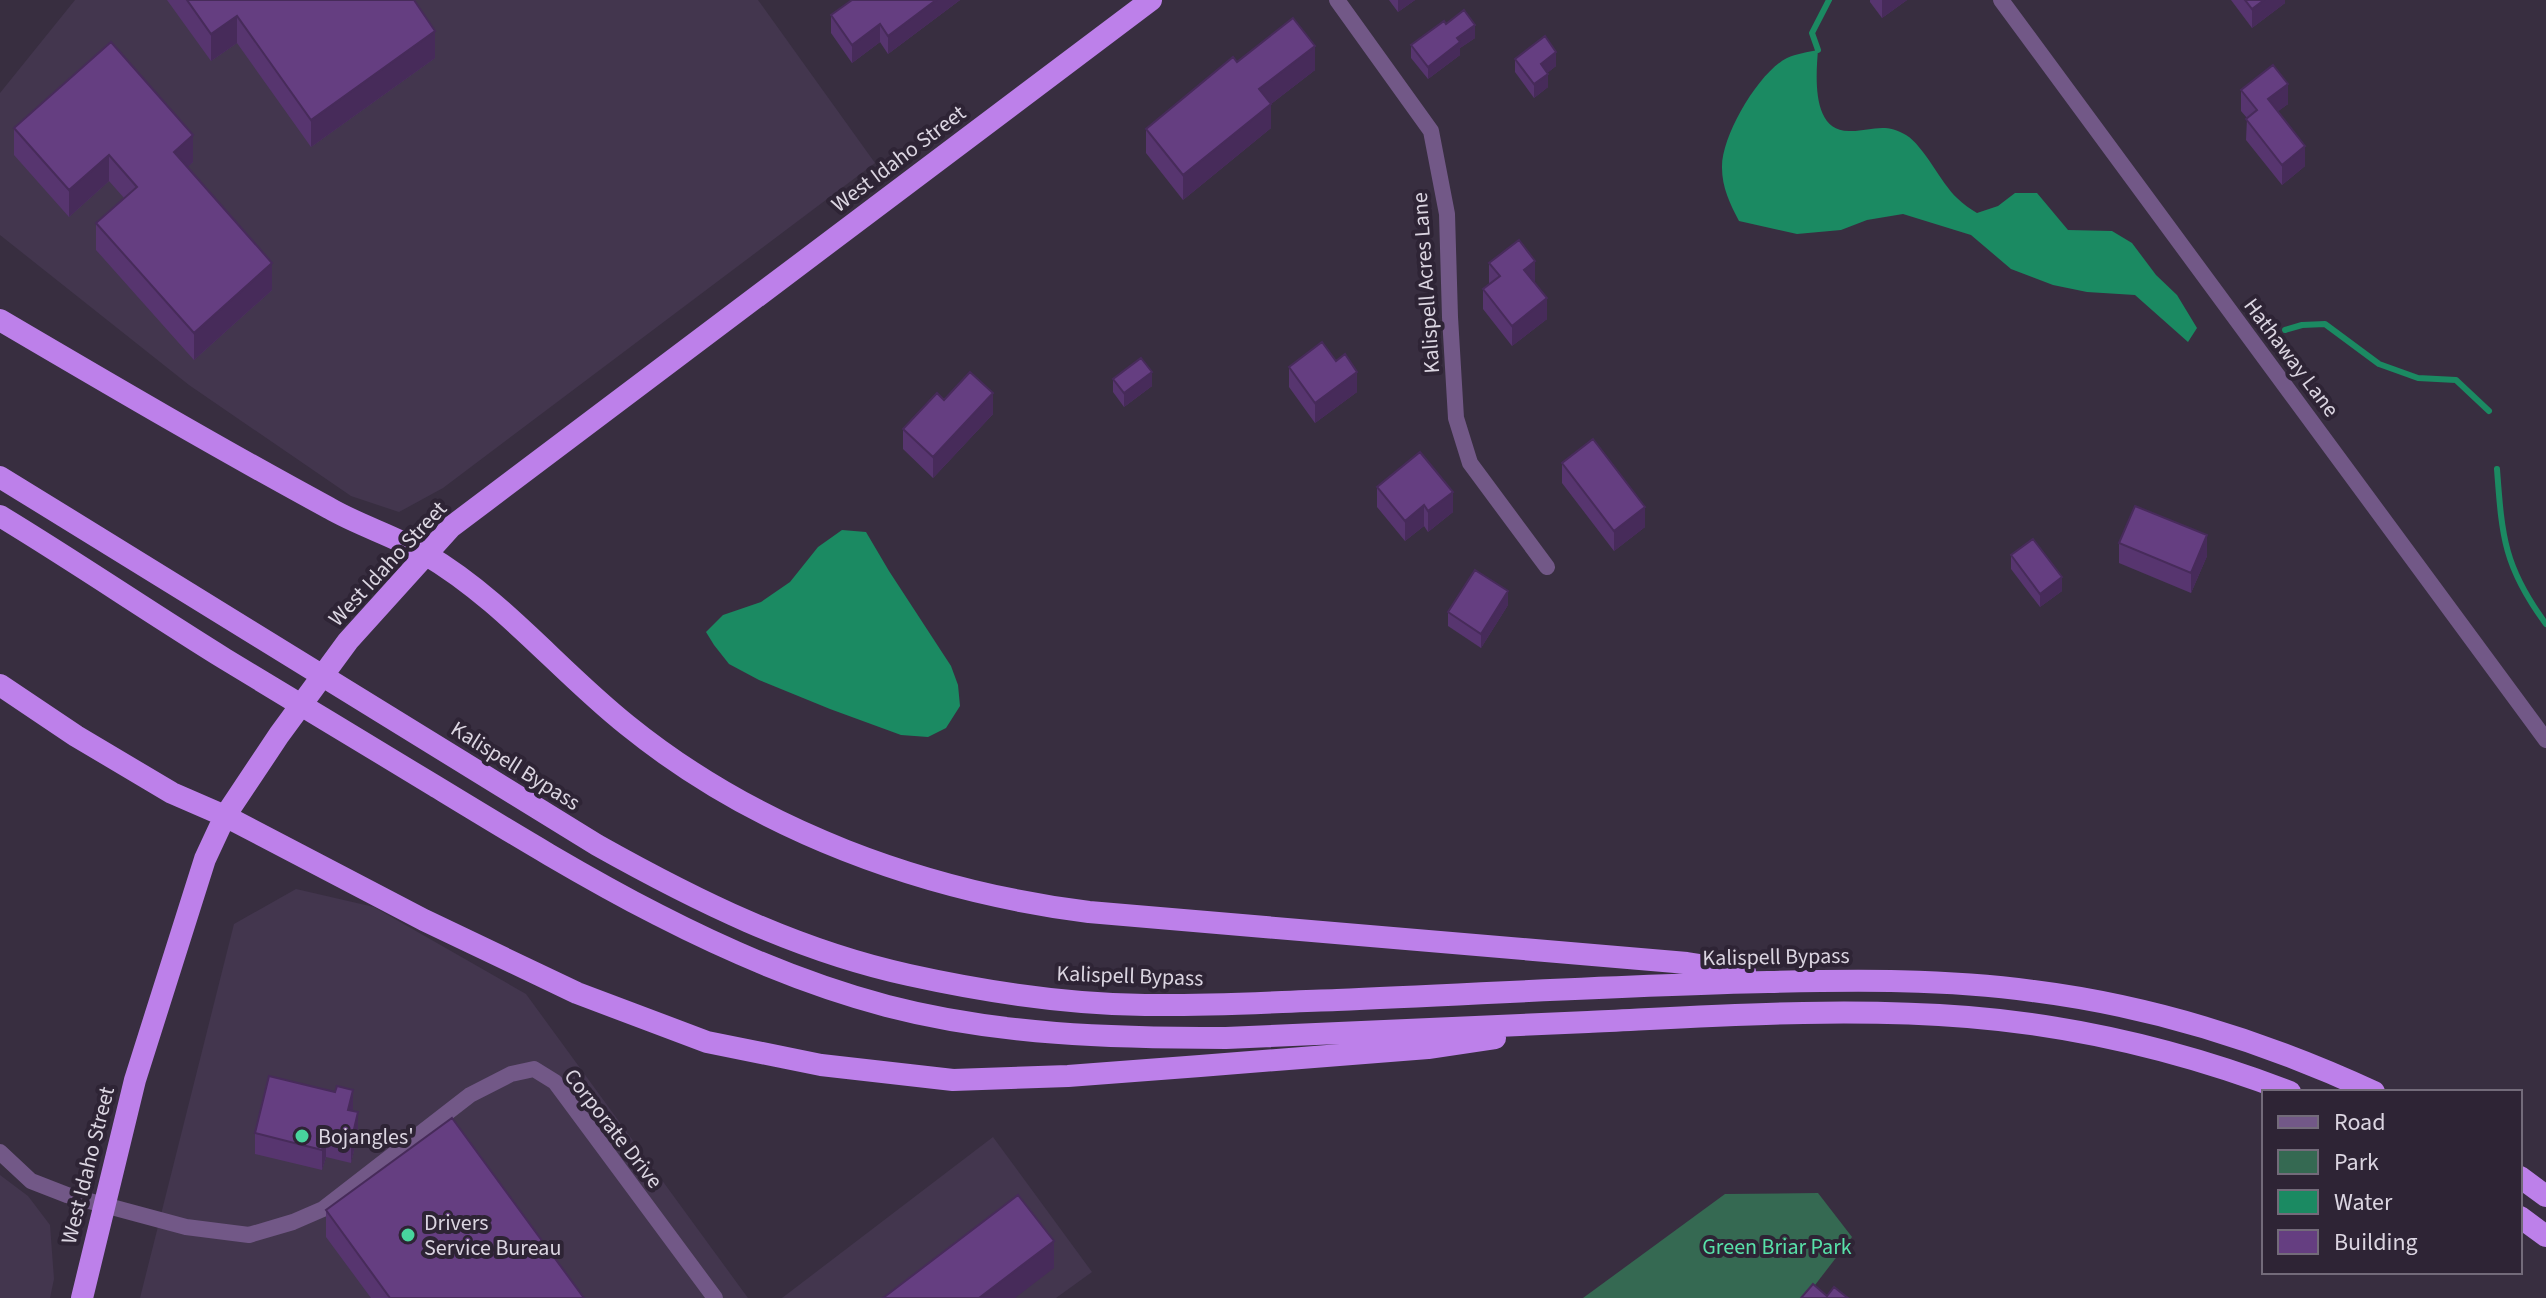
<svg xmlns="http://www.w3.org/2000/svg" width="2546" height="1298" viewBox="0 0 2546 1298" font-family="'Source Sans 3',sans-serif">
<style>
.built{fill:#43364e}
.green{fill:#356952}
.water{fill:#1b8a62}
.lines{fill:none;stroke-linecap:round;stroke-linejoin:round}
.stream{stroke:#1b8a62;stroke-width:6}
.minor{stroke:#725887;stroke-width:16}
.trunk{stroke:#bd80ea;stroke-width:22}
.wall{fill:#57356f}
.shaded-wall{fill:#472b5a}
.building{fill:#653e81;stroke:#472b5a;stroke-width:2}
.poi-dot{fill:#48d49d;stroke:#2e2435;stroke-width:3}
.labels{text-anchor:middle;stroke-width:8;stroke-linejoin:round;paint-order:stroke}
.street-label{font-size:22px;fill:#dbd5e1;stroke:#2e2435}
.poi-label{font-size:22px;fill:#dbd5e1;stroke:#2e2435;text-anchor:start}
.park-label{font-size:22px;fill:#58e1a9;stroke:#2e2435}
</style>
<rect width="100%" height="100%" fill="#382e40"/>
<path class="built" d="M75,0H758L875,163L443,488L399,512L351,496L189,385L0,235V93Z
M296,889L374,907L526,994L748,1298H140L234,924Z
M993,1137L1092,1272L1056,1298H782Z
M0,1175L28,1196L50,1225L54,1279L50,1298H0Z"/>
<path class="green" d="M1818,1193L1852,1237L1805,1298H1583L1725,1194Z"/>
<path class="water" d="M1818,50C1816,76 1811,133 1851,131C1871,131 1885,122 1906,135C1924,146 1941,183 1957,198C1963,204 1970,209 1977,213L1998,206L2015,193H2037L2068,230L2112,231L2132,243L2156,275L2177,295L2197,328L2188,342L2135,295L2087,292L2053,285L2011,269L1971,235L1903,214L1867,220L1841,230L1797,234L1739,221C1730,204 1722,187 1722,168C1721,136 1759,72 1787,58C1796,54 1808,52 1818,50Z
M842,530L866,532L889,571L951,666L958,685L960,706L946,728L928,737L901,735L830,709L759,680L729,664L714,645L706,632L723,615L761,602L790,582L818,547Z"/>
<g class="lines">
<path class="stream" d="M1818,50L1812,33L1829,0
M2285,330L2302,325L2325,324L2379,364L2418,378L2456,380L2489,411
M2497,469C2502,537 2504,567 2546,624"/>
<path class="minor" d="M1337,0L1431,131L1447,214L1450,317L1456,418L1470,463L1547,567
M2001,0L2546,740
M0,1152L31,1181L67,1195L186,1227L249,1235L293,1222L323,1209L470,1095L511,1074L534,1069L555,1082L715,1298"/>
<path class="trunk" d="M0,320C109,384 218,448 329,508C360,526 395,536 425,554C503,600 558,670 627,725C758,831 924,891 1089,912L1687,963L1745,972
M0,477L597,845C695,900 798,951 909,975C986,992 1066,1004 1145,1005C1209,1006 1273,1002 1337,1000C1481,994 1624,985 1768,982C1856,980 1945,979 2033,991C2152,1006 2266,1042 2374,1092
M0,516C76,562 149,612 225,659C295,702 365,743 435,786C578,873 724,963 887,1006C998,1035 1113,1038 1226,1038C1347,1032 1467,1028 1588,1022C1714,1016 1842,1007 1968,1017C2079,1026 2186,1052 2290,1092
M0,685L76,736L172,793L225,816L424,920L577,993L707,1042L821,1065L953,1080L1068,1076L1200,1066L1428,1048L1495,1038
M2520,1177L2546,1196
M2520,1217L2546,1236
M82,1298L135,1080L205,859L225,816L279,735L348,641L451,527L1151,0"/>
</g>
<path class="wall" d="M167,0H414L435,58L311,147L237,43L211,61Z
M852,0H960L888,54L880,42L852,63L831,33V15Z
M1389,0H1415L1398,12Z
M1870,0H1907L1882,18L1870,2Z
M2231,0H2285V3L2252,28Z
M1446,24L1475,38L1460,48V55L1428,79L1411,58V45Z
M1515,59L1556,66L1547,73L1548,87L1534,98L1515,72Z
M1237,62L1315,70L1271,104V128L1183,200L1146,153V129Z
M2241,90L2288,104L2278,111L2305,166L2282,185L2246,140L2247,118L2241,111Z
M14,128L193,162L187,167L272,290L194,360L96,250V223L124,198L109,181L69,217L14,155Z
M1489,263L1535,281L1534,282L1547,319L1512,346L1483,309V289L1489,284Z
M1289,367L1357,392L1315,423L1289,387Z
M1113,379L1152,386L1124,407L1113,392Z
M944,400L993,414L933,478L903,449V429Z
M1562,463L1645,527L1614,551L1562,483Z
M1377,487L1453,512L1428,532L1424,526L1405,541L1377,507Z
M2119,543L2207,556L2191,593L2119,563Z
M2011,555L2062,591L2040,607L2011,569Z
M1508,605L1481,648L1448,626V612Z
M353,1111L358,1133L351,1163L326,1157L322,1170L255,1154V1133Z
M326,1210L584,1298H371L326,1237Z"/>
<path class="shaded-wall" d="M936,0H960L888,54V36Z
M1398,0H1415L1398,12Z
M1882,0H1907L1882,18Z
M2264,0H2285V3L2252,28V9Z
M237,16V43L211,61V34Z
M880,24V42L852,63V45Z
M1475,25V38L1460,48V55L1428,79V67L1457,38Z
M435,31V58L311,147V120Z
M1315,46V70L1271,104V128L1183,200V175L1259,89Z
M1556,52V66L1541,78V64Z
M1548,74V87L1534,98V84Z
M2288,84V104L2268,119V99Z
M193,135V162L174,179V152Z
M2305,146V166L2282,185V165Z
M109,155V181L69,217V190Z
M1535,261V281L1524,290V270Z
M272,263V290L194,360V333Z
M1547,298V319L1512,346V326Z
M1152,372V386L1124,407V393Z
M1357,372V392L1315,423V403Z
M993,393V414L933,478V457Z
M1453,492V512L1428,532V511Z
M1424,505V526L1405,541V521Z
M1645,507V527L1614,551V531Z
M2207,535V556L2191,593V573Z
M2062,577V591L2040,607V594Z
M1508,591V605L1481,648V634Z
M353,1090V1110H348Z
M358,1112V1133L351,1163V1142Z
M326,1136V1157L322,1170V1150Z
M1054,1241V1268L1015,1298H979Z"/>
<path class="building" d="M187,0H414L435,31L311,120L237,16L211,34Z
M852,0H936L888,36L880,24L852,45L831,15Z
M2245,0H2264L2252,9Z
M1464,10L1475,25L1457,38L1460,42L1428,67L1411,45L1444,21L1446,24Z
M1293,18L1315,46L1259,89L1271,104L1183,175L1146,129L1233,57L1237,62Z
M1545,36L1556,52L1541,64L1548,74L1534,84L1515,59Z
M111,42L193,135L174,152L272,263L194,333L96,223L137,187L109,155L69,190L14,128Z
M2273,65L2288,84L2268,99L2305,146L2282,165L2246,119L2257,110L2241,90Z
M1519,240L1535,261L1524,270L1547,298L1512,326L1483,289L1500,276L1489,263Z
M1322,342L1336,361L1345,354L1357,372L1315,403L1289,367Z
M1141,358L1152,372L1124,393L1113,379Z
M970,372L993,393L933,457L903,429L937,393L944,400Z
M1593,439L1645,507L1614,531L1562,463Z
M1420,452L1453,492L1428,511L1424,505L1405,521L1377,487Z
M2135,506L2207,535L2191,573L2119,543Z
M2033,539L2062,577L2040,594L2011,555Z
M1475,570L1508,591L1481,634L1448,612Z
M269,1076L335,1092L337,1086L353,1090L348,1110L358,1112L351,1142L326,1136L322,1150L255,1133Z
M452,1118L584,1298H390L326,1210Z
M1018,1195L1054,1241L979,1298H883Z
M1813,1284L1827,1296L1834,1287L1848,1298H1801Z"/>
<g class="poi-dot">
<circle cx="302" cy="1136" r="8"/>
<circle cx="408" cy="1235" r="8"/>
</g>
<g class="labels">
<g class="street-label">
<text transform="translate(898 158) rotate(-37)" y="8">West Idaho Street</text>
<text transform="translate(1425 283) rotate(-94)" y="8">Kalispell Acres Lane</text>
<text transform="translate(2292 357) rotate(53)" y="8">Hathaway Lane</text>
<text transform="translate(387 563) rotate(-47)" y="8">West Idaho Street</text>
<text transform="translate(516 765) rotate(32)" y="8">Kalispell Bypass</text>
<text transform="translate(1776 956) rotate(-1)" y="8">Kalispell Bypass</text>
<text transform="translate(1130 975) rotate(2)" y="8">Kalispell Bypass</text>
<text transform="translate(614 1128) rotate(52)" y="8">Corporate Drive</text>
<text transform="translate(87 1165) rotate(-76)" y="8">West Idaho Street</text>
</g>
<g class="poi-label">
<text x="318" y="1144">Bojangles'</text>
<text x="424" y="1230">Drivers<tspan x="424" dy="25">Service Bureau</tspan></text>
</g>
<g class="park-label">
<text x="1777" y="1254">Green Briar Park</text>
</g>
</g>
<rect x="2262" y="1090" width="260" height="184" fill="#2e2435" stroke="#736b7a" stroke-width="2"/>
<rect x="2278" y="1116" width="40" height="12" fill="#725887" stroke="#736b7a" stroke-width="2"/>
<text x="2334" y="1130" font-size="24" fill="#dbd5e1">Road</text>
<rect x="2278" y="1150" width="40" height="24" fill="#356952" stroke="#736b7a" stroke-width="2"/>
<text x="2334" y="1170" font-size="24" fill="#dbd5e1">Park</text>
<rect x="2278" y="1190" width="40" height="24" fill="#1b8a62" stroke="#736b7a" stroke-width="2"/>
<text x="2334" y="1210" font-size="24" fill="#dbd5e1">Water</text>
<rect x="2278" y="1230" width="40" height="24" fill="#653e81" stroke="#736b7a" stroke-width="2"/>
<text x="2334" y="1250" font-size="24" fill="#dbd5e1">Building</text>
</svg>
